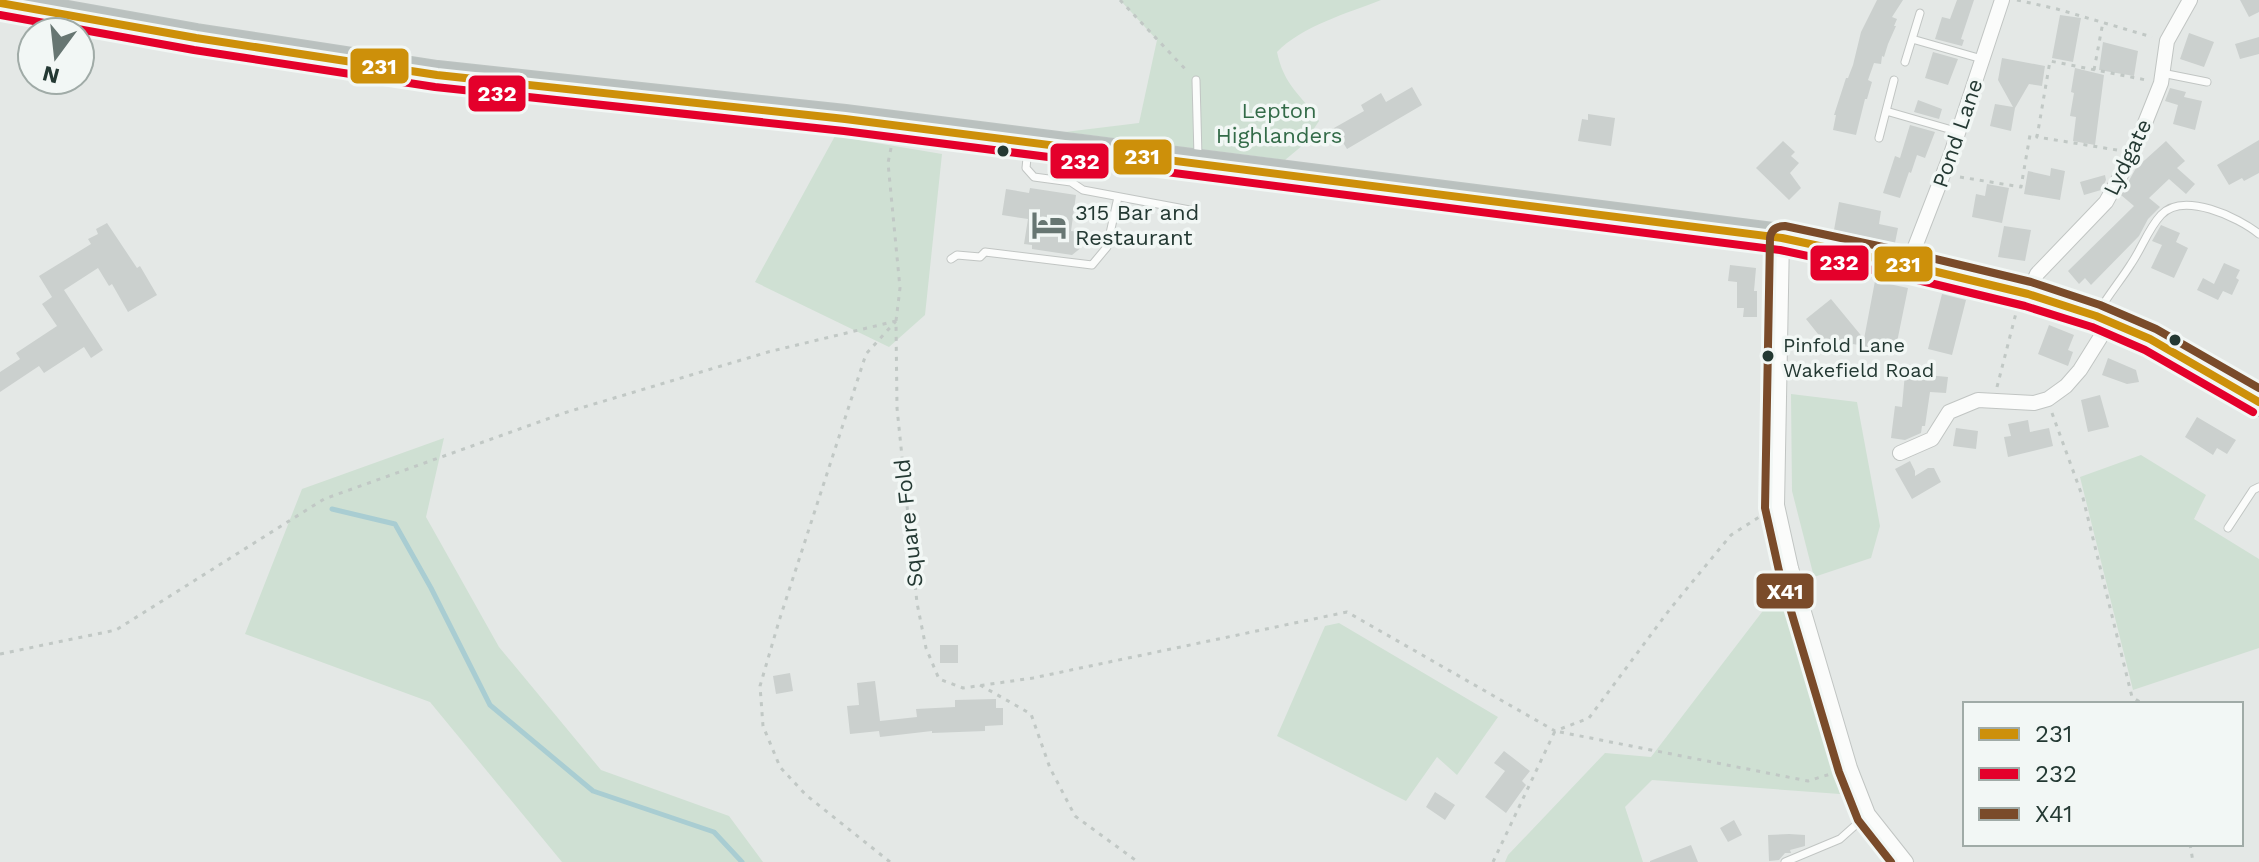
<svg xmlns="http://www.w3.org/2000/svg" width="2259" height="862" viewBox="0 0 2259 862" font-family="'Work Sans',sans-serif">
<style>
.green{fill:#cfe0d3}
.lines{fill:none;stroke-linecap:round;stroke-linejoin:round}
.stream{stroke:#a9cdd2;stroke-width:5}
.building{fill:#cbd0ce}
.lane-casing{stroke:#c1c5c3;stroke-width:9}
.street-casing{stroke:#c1c5c3;stroke-width:16}
.highway-casing{stroke:#bdc4c2;stroke-width:30}
.path{stroke:#c1c8c5;stroke-width:3;stroke-dasharray:4 6;stroke-linecap:butt}
.lane{stroke:#fbfcfb;stroke-width:7}
.street{stroke:#fbfcfb;stroke-width:14}
.highway{stroke:#bac1bf;stroke-width:28}
.bus-1-casing{stroke:#f2f7f5;stroke-width:14}
.bus-2-casing{stroke:#f2f7f5;stroke-width:14}
.bus-3-casing{stroke:#f2f7f5;stroke-width:14}
.bus-1{stroke:#cd900a;stroke-width:8}
.bus-2{stroke:#e4002b;stroke-width:8}
.bus-3{stroke:#7a4b2a;stroke-width:8}
.bus-dot{fill:#243933;stroke:#f2f7f5;stroke-width:3}
.labels{text-anchor:middle;stroke-width:7;stroke-linejoin:round;paint-order:stroke}
.bus-label{font-size:20px;fill:#243933;stroke:#f2f7f5;text-anchor:start}
.park-label{font-size:22px;fill:#336b48;stroke:#f2f7f5}
.street-label{font-size:22px;fill:#243933;stroke:#f2f7f5}
.poi-label{font-size:22px;fill:#243933;stroke:#f2f7f5;text-anchor:start}
.line-badge{stroke:#f2f7f5;stroke-width:3}
.badge-label{font-size:22px;text-anchor:middle;font-weight:bold;fill:#fff}
</style>
<rect width="100%" height="100%" fill="#e4e8e6"/>
<path class="green" d="M1120,0H1381C1348,13 1302,26 1277,52C1284,86 1301,94 1319,121L1303,145L1285,160L1065,132L1139,123L1157,40Z
M835,136L942,154L925,315L889,347L755,282Z
M1791,394L1857,402L1880,526L1871,558L1814,577L1792,491Z
M444,438L426,517L499,647L601,770L729,816L763,862H562L430,702L245,634L302,489Z
M2141,455L2206,495L2194,519L2259,559V648L2133,690L2080,477Z
M1782,586L1840,794L1652,780L1625,807L1643,862H1505L1508,855L1605,753L1651,757Z
M1339,623L1498,717L1457,775L1437,757L1406,801L1277,736L1325,626Z"/>
<g class="lines">
<path class="stream" d="M332,509L395,524L431,588L490,705L593,791L714,832L742,862"/>
</g>
<path class="building" d="M1877,0H1903L1892,17L1897,19L1894,26H1896L1888,44L1884,57L1882,56L1881,64L1874,63L1868,80L1872,82L1867,99H1865L1856,135L1833,130L1836,115H1834L1846,78H1848L1853,65L1861,32Z
M1957,0H1974L1961,39L1964,40L1962,46L1935,39L1942,17L1950,19Z
M2240,0H2259V12L2249,17Z
M2060,15L2081,18L2073,62L2052,58Z
M2189,33L2214,42L2204,67L2180,59Z
M2259,37V54L2240,59L2235,44Z
M2103,42L2138,51L2134,76L2099,70Z
M1933,52L1958,59L1948,85L1925,78Z
M2002,58L2045,66L2042,86L2029,84L2015,108L2011,131L1990,126L1995,104L2013,107L1998,80Z
M2075,68L2104,75L2095,145L2073,141L2076,117L2070,116L2074,93L2071,92Z
M1412,87L1422,105L1347,149L1334,128L1364,111L1361,105L1381,93L1386,102Z
M2170,88L2186,92L2184,97L2202,101L2195,130L2173,124L2178,105L2165,101Z
M1918,100L1942,109L1939,119L1914,112Z
M1588,114L1615,118L1611,146L1578,141L1582,119L1588,120Z
M1910,125L1935,132L1925,158L1917,155L1911,173L1909,172L1900,198L1883,193L1895,156L1900,158Z
M2259,140V173L2244,181L2242,178L2229,185L2217,165Z
M1783,141L1795,152L1791,156L1799,163L1790,173L1801,188L1789,200L1756,168Z
M2166,141L2185,161L2177,168L2195,184L2186,194L2169,179L2149,198L2160,207L2148,219L2139,236L2091,285L2085,278L2079,284L2068,271L2134,206L2121,195L2136,168Z
M2051,168L2065,171L2060,200L2024,194L2028,171L2050,176Z
M2105,175L2106,180L2101,190L2084,195L2080,182Z
M1987,184L2009,188L2002,223L1972,217L1976,194L1985,196Z
M1030,188L1076,195L1071,231L1080,232L1078,243L1082,247L1072,255L1032,249V245L1024,244L1028,219L1002,215L1006,189L1029,193Z
M1839,202L1881,211L1879,224L1898,228L1895,243L1834,230Z
M107,223L137,268L140,266L157,295L128,312L112,284L109,286L98,268L64,290L103,350L91,358L84,347L44,373L39,366L0,392V372L20,359L16,353L57,326L42,304L52,297L39,276L91,244L88,239L98,234L96,229Z
M2161,225L2180,233L2176,242L2188,248L2174,278L2151,268L2162,245L2152,241Z
M2004,226L2031,230L2025,261L1998,257Z
M2224,263L2240,270L2236,278L2239,280L2232,295L2223,291L2218,300L2197,290L2203,278L2214,284Z
M1730,265L1756,268L1754,291H1757V317H1743L1744,308H1737V282L1728,281Z
M1875,281L1908,288L1895,352L1853,344L1843,352L1840,348L1836,352L1833,348L1830,349L1806,319L1831,299L1864,339Z
M1942,294L1966,300L1952,355L1928,349Z
M2049,325L2074,335L2068,350L2073,352L2068,366L2038,354Z
M2108,358L2136,370L2139,382L2127,384L2102,375Z
M1905,373L1948,377L1946,393L1930,392L1925,426H1922L1921,433L1905,440L1891,438L1895,406L1902,407Z
M2100,395L2109,427L2088,432L2081,400Z
M2197,417L2236,440L2227,454L2217,448L2213,455L2185,437Z
M2028,420L2030,432L2049,428L2053,446L2008,457L2004,437L2011,436L2008,424Z
M1956,428L1978,431L1976,449L1953,446Z
M1910,461L1915,471V476L1928,468H1934L1941,482L1912,499L1895,469Z
M940,645H958V663H940Z
M790,673L793,691L776,694L773,676Z
M875,681L880,721L917,717L916,709L955,707V700L996,699V708H1003V725L985,726V731L932,733V731L880,737L879,731L850,734L847,706L859,705L857,683Z
M1504,751L1530,771L1522,781L1526,785L1506,813L1485,797L1505,771L1494,763Z
M1435,792L1455,805L1445,820L1426,807Z
M1734,820L1742,835L1728,842L1720,828Z
M1789,834L1805,835V846L1790,850L1791,853H1785L1779,860L1769,861L1768,835Z
M1691,845L1698,862H1650V861Z"/>
<g class="lines">
<g class="lane-casing">
<path id="lane" d="M1912,39L1982,59
M1905,62L1920,13
M2162,73L2207,82
M1196,80L1198,157
M1886,111L1959,132
M1879,138L1894,80
M1028,148L1026,168L1034,177L1071,182
M1075,154L1071,182L1083,190L1195,211
M951,259L957,255L980,257L985,252L1092,265L1107,247L1118,197
M2099,311C2109,294 2121,280 2131,264C2142,248 2148,229 2161,215C2183,191 2238,217 2259,234
M2228,528L2253,490L2259,487
M1785,862L1840,839L1868,814"/>
</g>
<g class="street-casing">
<path id="street" d="M1782,238L1777,505L1791,568L1850,768L1868,814L1906,862
M1908,265L1951,154L2002,0
M2028,294L2037,274L2106,202L2133,153L2161,83L2167,41L2190,0
M1900,453L1932,439L1949,412L1978,400L2034,403L2048,399L2066,386L2080,370L2110,322"/>
</g>
<g class="highway-casing">
<path id="highway" d="M0,3L196,38L437,75L845,119L1782,238L1908,265L2028,294L2096,316L2150,339L2259,402"/>
</g>
<path class="path" d="M1120,0L1188,72
M2017,0L2057,9L2152,37
M2094,70L2103,22
M891,148L888,163L900,288L896,321L897,408L917,603L926,648L939,679L963,688L1033,678L1347,612L1555,731L1589,718L1670,609L1731,535L1764,514
M2117,150L2037,137L2050,61L2146,80
M1960,177L2021,187L2030,135L2036,136
M1997,387L2016,313
M2052,413L2083,498L2132,697L2143,704
M0,654L116,630L324,499L564,413L768,352L896,321
M980,685L1031,714L1050,768L1075,816L1138,862
M2190,844L2193,862
M890,862L806,795L780,767L763,726L760,686L779,621L866,354L896,321
M1493,862L1555,731L1808,781L1837,772"/>
<use href="#lane" class="lane"/>
<use href="#street" class="street"/>
<use href="#highway" class="highway"/>
<g class="bus-1-casing">
<path id="bus-1" d="M0,3L196,38L437,75L845,119L1782,238L1908,265L2028,294L2096,316L2150,339L2259,402"/>
</g>
<g class="bus-2-casing">
<path id="bus-2" d="M0,15L194,50L435,87L844,131L1780,250L1905,277L2025,306L2092,327L2145,350L2253,412"/>
</g>
<g class="bus-3-casing">
<path id="bus-3" d="M1891,862L1858,820L1839,772L1779,571L1765,508L1770,238C1771,230 1776,226 1785,226L1911,253L2031,282L2100,305L2156,329L2259,388"/>
</g>
<use href="#bus-1" class="bus-1"/>
<use href="#bus-2" class="bus-2"/>
<use href="#bus-3" class="bus-3"/>
</g>
<defs>
<g id="hotel-bare" transform="scale(2.76)"><path d="M-6-4.5h1.5V1H6V5H4.5V3h-9V5H-6ZM-4 0a1.8 1.8 0 1 1 3.6 0ZM.5 0V-2.5h3Q6-2.5 6 0Z" fill="#677672" stroke="#f2f7f5" stroke-width="2.5" paint-order="stroke"/></g>
</defs>
<g fill-rule="evenodd">
<use href="#hotel-bare" x="1049" y="225"/>
</g>
<g class="bus-dot">
<circle cx="1003" cy="151" r="7"/>
<circle cx="2175" cy="340" r="7"/>
<circle cx="1768" cy="356" r="7"/>
</g>
<g class="labels">
<g class="bus-label">
<text x="1783" y="352">Pinfold Lane<tspan x="1783" dy="25">Wakefield Road</tspan></text>
</g>
<g class="park-label">
<text x="1279" y="118">Lepton<tspan x="1279" dy="25">Highlanders</tspan></text>
</g>
<g class="street-label">
<text transform="translate(1957 133) rotate(-71)" y="8">Pond Lane</text>
<text transform="translate(2127 157) rotate(-64)" y="8">Lydgate</text>
<text transform="translate(908 523) rotate(-96)" y="8">Square Fold</text>
</g>
<g class="poi-label">
<text x="1075" y="220">315 Bar and<tspan x="1075" dy="25">Restaurant</tspan></text>
</g>
</g>
<g class="line-badge">
<rect x="349" y="47" width="61" height="38" rx="8" fill="#cd900a"/>
<rect x="467" y="74" width="60" height="39" rx="8" fill="#e4002b"/>
<rect x="1112" y="138" width="61" height="38" rx="8" fill="#cd900a"/>
<rect x="1049" y="142" width="61" height="38" rx="8" fill="#e4002b"/>
<rect x="1809" y="244" width="61" height="38" rx="8" fill="#e4002b"/>
<rect x="1873" y="245" width="61" height="38" rx="8" fill="#cd900a"/>
<rect x="1755" y="572" width="60" height="38" rx="8" fill="#7a4b2a"/>
</g>
<g class="badge-label">
<text x="379" y="74">231</text>
<text x="497" y="101">232</text>
<text x="1142" y="164">231</text>
<text x="1080" y="169">232</text>
<text x="1839" y="270">232</text>
<text x="1903" y="272">231</text>
<text x="1785" y="599">X41</text>
</g>
<rect x="1963" y="702" width="280" height="144" fill="#f2f7f5" stroke="#a0aba7" stroke-width="2"/>
<rect x="1979" y="728" width="40" height="12" fill="#cd900a" stroke="#a0aba7" stroke-width="2"/>
<text x="2035" y="742" font-size="24" fill="#243933">231</text>
<rect x="1979" y="768" width="40" height="12" fill="#e4002b" stroke="#a0aba7" stroke-width="2"/>
<text x="2035" y="782" font-size="24" fill="#243933">232</text>
<rect x="1979" y="808" width="40" height="12" fill="#7a4b2a" stroke="#a0aba7" stroke-width="2"/>
<text x="2035" y="822" font-size="24" fill="#243933">X41</text>
<g transform="translate(56 56) rotate(195)"><circle r="38" fill="#f2f7f5" stroke="#a0aba7" stroke-width="2"/>
<path d="M0-6L14 30L0 20L-14 30Z" fill="#677672"/>
<text y="-12" font-size="22" font-weight="bold" text-anchor="middle" fill="#243933">N</text>
</g>
</svg>
